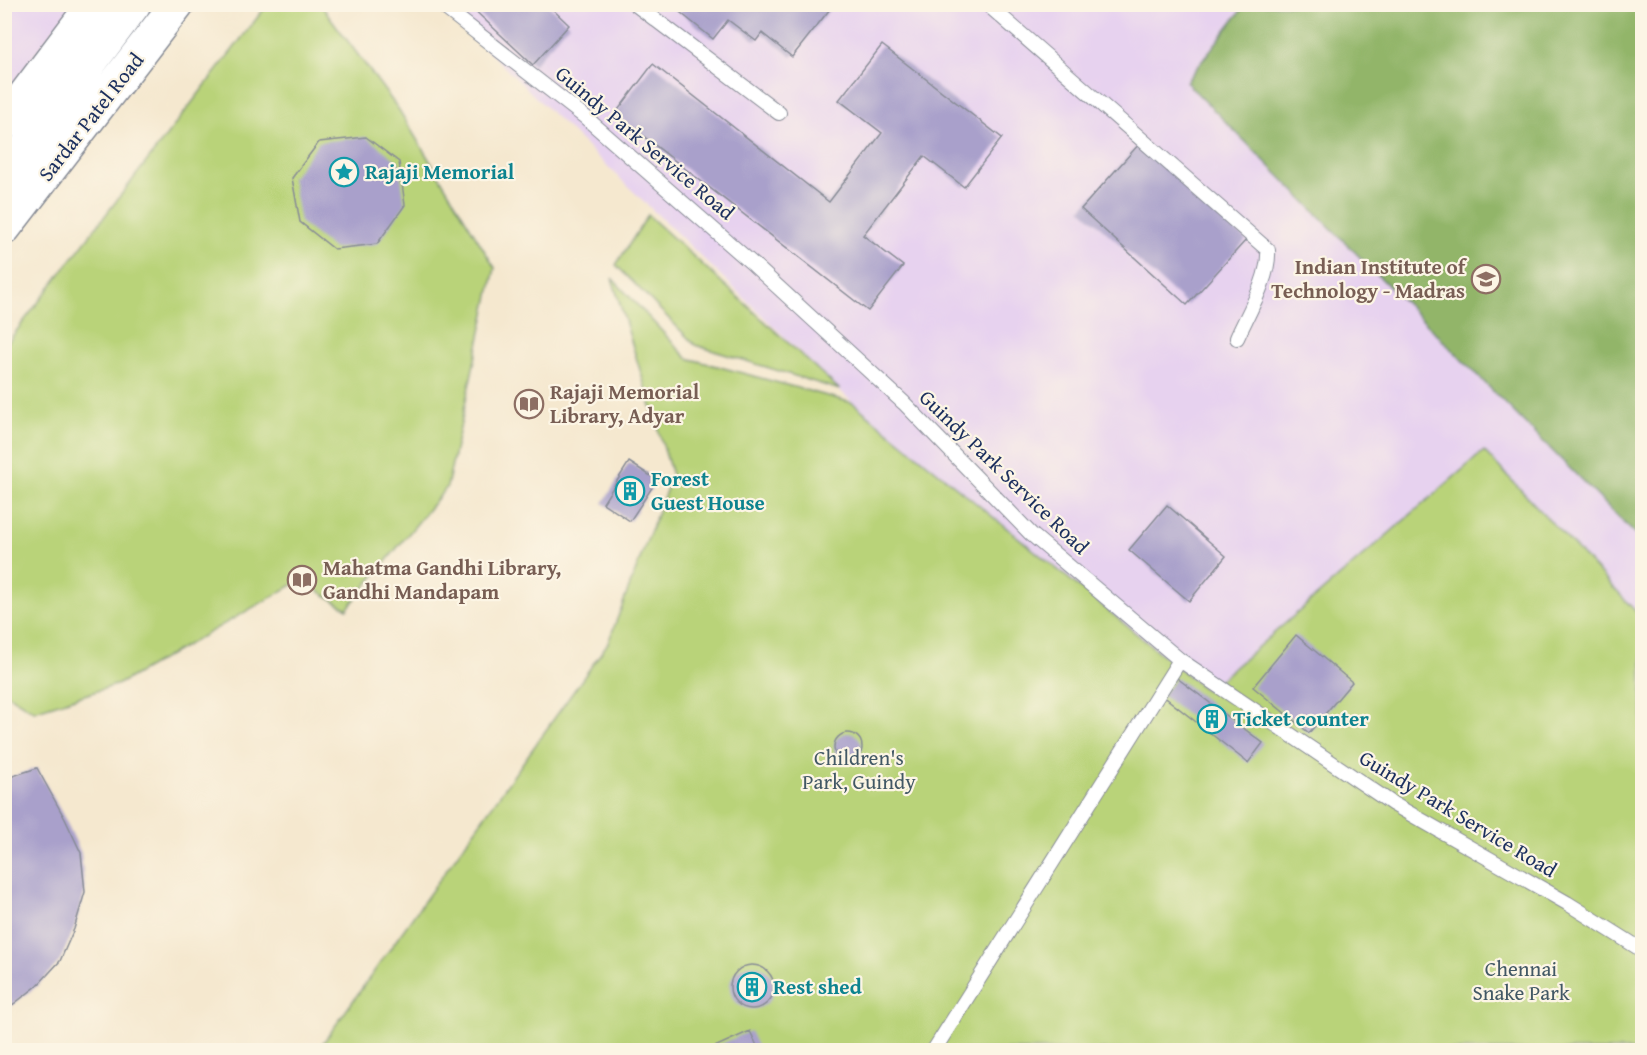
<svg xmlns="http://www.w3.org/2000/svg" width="1647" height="1055" viewBox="0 0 1647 1055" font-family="'Gentium Book Plus',serif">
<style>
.built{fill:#e7d2ef}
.green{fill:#b9d379;stroke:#6a816c;stroke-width:1.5}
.forest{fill:#92b569;stroke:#567264;stroke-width:1.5}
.building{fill:#a9a0cb}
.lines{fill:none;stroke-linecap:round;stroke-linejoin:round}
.service-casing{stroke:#888c96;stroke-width:16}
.primary-casing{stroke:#888c96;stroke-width:36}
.service{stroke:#fff;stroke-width:14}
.primary{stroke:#fff;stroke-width:33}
.labels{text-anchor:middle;stroke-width:4.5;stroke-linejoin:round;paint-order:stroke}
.street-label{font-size:21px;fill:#1b2f5e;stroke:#fcf5e5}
.culture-label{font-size:21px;font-weight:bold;fill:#0d838f;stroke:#fcf5e5;text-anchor:start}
.education-label{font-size:21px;font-weight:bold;fill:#785e54;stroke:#fcf5e5;text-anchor:start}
.park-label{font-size:21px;fill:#425865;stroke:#fcf5e5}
</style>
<rect width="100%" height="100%" fill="#fcf5e5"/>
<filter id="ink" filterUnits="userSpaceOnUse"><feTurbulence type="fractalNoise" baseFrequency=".0167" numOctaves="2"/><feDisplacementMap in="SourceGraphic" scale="12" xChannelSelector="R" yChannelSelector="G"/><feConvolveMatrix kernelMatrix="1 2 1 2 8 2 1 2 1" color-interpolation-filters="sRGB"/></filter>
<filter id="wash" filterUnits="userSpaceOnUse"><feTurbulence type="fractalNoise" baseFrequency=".008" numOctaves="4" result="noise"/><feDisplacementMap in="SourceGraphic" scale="24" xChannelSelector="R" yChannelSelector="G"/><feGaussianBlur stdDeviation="1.35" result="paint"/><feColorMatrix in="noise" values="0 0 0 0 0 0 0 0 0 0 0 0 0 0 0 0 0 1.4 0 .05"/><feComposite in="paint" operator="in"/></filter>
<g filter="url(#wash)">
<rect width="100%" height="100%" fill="#f5e8cf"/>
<path class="built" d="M5,4L72,5L5,94L4,5Z
M440,5H1642V618L1484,451L1207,691L853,403Z"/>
<path class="green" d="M267,5H321L399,110L495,268L447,487L347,609L301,580L119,684L34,711L5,693L4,347Z
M648,215L840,390L695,345L616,265Z
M612,278L687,358L853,403L1207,691L1484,451L1642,618V1050H318L608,643L672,475Z"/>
<path class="forest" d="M1245,5H1642V541L1186,82Z"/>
<g id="blocks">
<path class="building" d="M468,4H547L569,25L533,65Z
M670,4H834L792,57L762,33L756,41L728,20L713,39Z
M882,45L1002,138L964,187L924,156L863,235L903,266L868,311L615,114L653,64L829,202L882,133L839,100Z
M366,137L399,162L405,205L377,244L334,249L300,222L292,178L319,142Z
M1140,143L1246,240L1187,305L1081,209Z
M629,462L657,480L630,521L603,503Z
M1167,505L1226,556L1189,601L1129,550Z
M1296,635L1352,682L1309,733L1253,687Z
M1177,678L1263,743L1248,763L1162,695Z
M834 747a14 14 0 1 1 28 0a14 14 0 1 1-28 0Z
M37,768L65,819L81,853L85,892L74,929L60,961L37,986L11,1006L4,1008V779Z
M730 987a22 22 0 1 1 44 0a22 22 0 1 1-44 0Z
M750,1031L759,1050H708Z"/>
</g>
</g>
<g filter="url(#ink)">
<use href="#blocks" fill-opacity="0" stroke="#888c96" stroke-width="1.5"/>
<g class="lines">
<g class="service-casing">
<path id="service" d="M440,4L585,117L754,265L904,403L1031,534L1180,660L1393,804L1567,903L1642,950
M635,4L779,113
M987,4L1268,250C1270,277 1248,313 1237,338
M934,1050L1180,660"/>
</g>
<g class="primary-casing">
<path id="primary" d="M4,123L94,4
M4,177L134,4
M4,228L177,4"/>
</g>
<use href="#service" class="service"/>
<use href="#primary" class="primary"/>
</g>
</g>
<defs>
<g id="sight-ring" transform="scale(1.5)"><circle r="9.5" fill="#fcf5e5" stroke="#0f9aa8" stroke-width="1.5"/><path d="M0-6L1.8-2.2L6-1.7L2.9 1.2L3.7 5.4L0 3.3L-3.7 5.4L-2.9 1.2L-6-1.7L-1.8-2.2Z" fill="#0f9aa8"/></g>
<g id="university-ring" transform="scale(1.5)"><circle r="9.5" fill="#fcf5e5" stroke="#8d6e63" stroke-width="1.5"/><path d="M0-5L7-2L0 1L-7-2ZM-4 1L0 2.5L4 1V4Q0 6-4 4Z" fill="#8d6e63"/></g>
<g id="library-ring" transform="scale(1.5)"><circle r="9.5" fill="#fcf5e5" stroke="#8d6e63" stroke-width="1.5"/><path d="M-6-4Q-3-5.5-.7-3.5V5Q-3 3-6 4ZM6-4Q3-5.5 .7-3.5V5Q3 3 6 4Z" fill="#8d6e63"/></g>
<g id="building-ring" transform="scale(1.5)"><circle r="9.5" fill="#fcf5e5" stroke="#0f9aa8" stroke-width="1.5"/><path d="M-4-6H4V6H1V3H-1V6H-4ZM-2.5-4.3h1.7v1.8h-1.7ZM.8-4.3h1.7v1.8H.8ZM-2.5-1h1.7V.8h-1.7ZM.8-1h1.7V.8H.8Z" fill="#0f9aa8"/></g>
</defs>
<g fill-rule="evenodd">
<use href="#sight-ring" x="344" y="172"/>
<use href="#university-ring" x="1486" y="279"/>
<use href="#library-ring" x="529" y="404"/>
<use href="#building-ring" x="630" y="491"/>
<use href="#library-ring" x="302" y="580"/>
<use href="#building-ring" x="1212" y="719"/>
<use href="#building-ring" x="752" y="987"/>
</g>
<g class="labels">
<g class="street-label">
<text transform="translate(91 117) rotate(-52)" y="7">Sardar Patel Road</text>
<text transform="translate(645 143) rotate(40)" y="7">Guindy Park Service Road</text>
<text transform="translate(1004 472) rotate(44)" y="7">Guindy Park Service Road</text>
<text transform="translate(1458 814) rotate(31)" y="7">Guindy Park Service Road</text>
</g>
<g class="culture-label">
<text x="365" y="179">Rajaji Memorial</text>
<text x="651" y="486">Forest<tspan x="651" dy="24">Guest House</tspan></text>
<text x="1233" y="726">Ticket counter</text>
<text x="773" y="994">Rest shed</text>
</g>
<g class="education-label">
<text x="1465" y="274" text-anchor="end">Indian Institute of<tspan x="1465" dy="24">Technology - Madras</tspan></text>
<text x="550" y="399">Rajaji Memorial<tspan x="550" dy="24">Library, Adyar</tspan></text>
<text x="323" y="575">Mahatma Gandhi Library,<tspan x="323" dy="24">Gandhi Mandapam</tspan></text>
</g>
<g class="park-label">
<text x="859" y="765">Children's<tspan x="859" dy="24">Park, Guindy</tspan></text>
<text x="1521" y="976">Chennai<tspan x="1521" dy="24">Snake Park</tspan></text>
</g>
</g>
<rect width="1647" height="1055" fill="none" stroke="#fcf5e5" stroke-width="24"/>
</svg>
